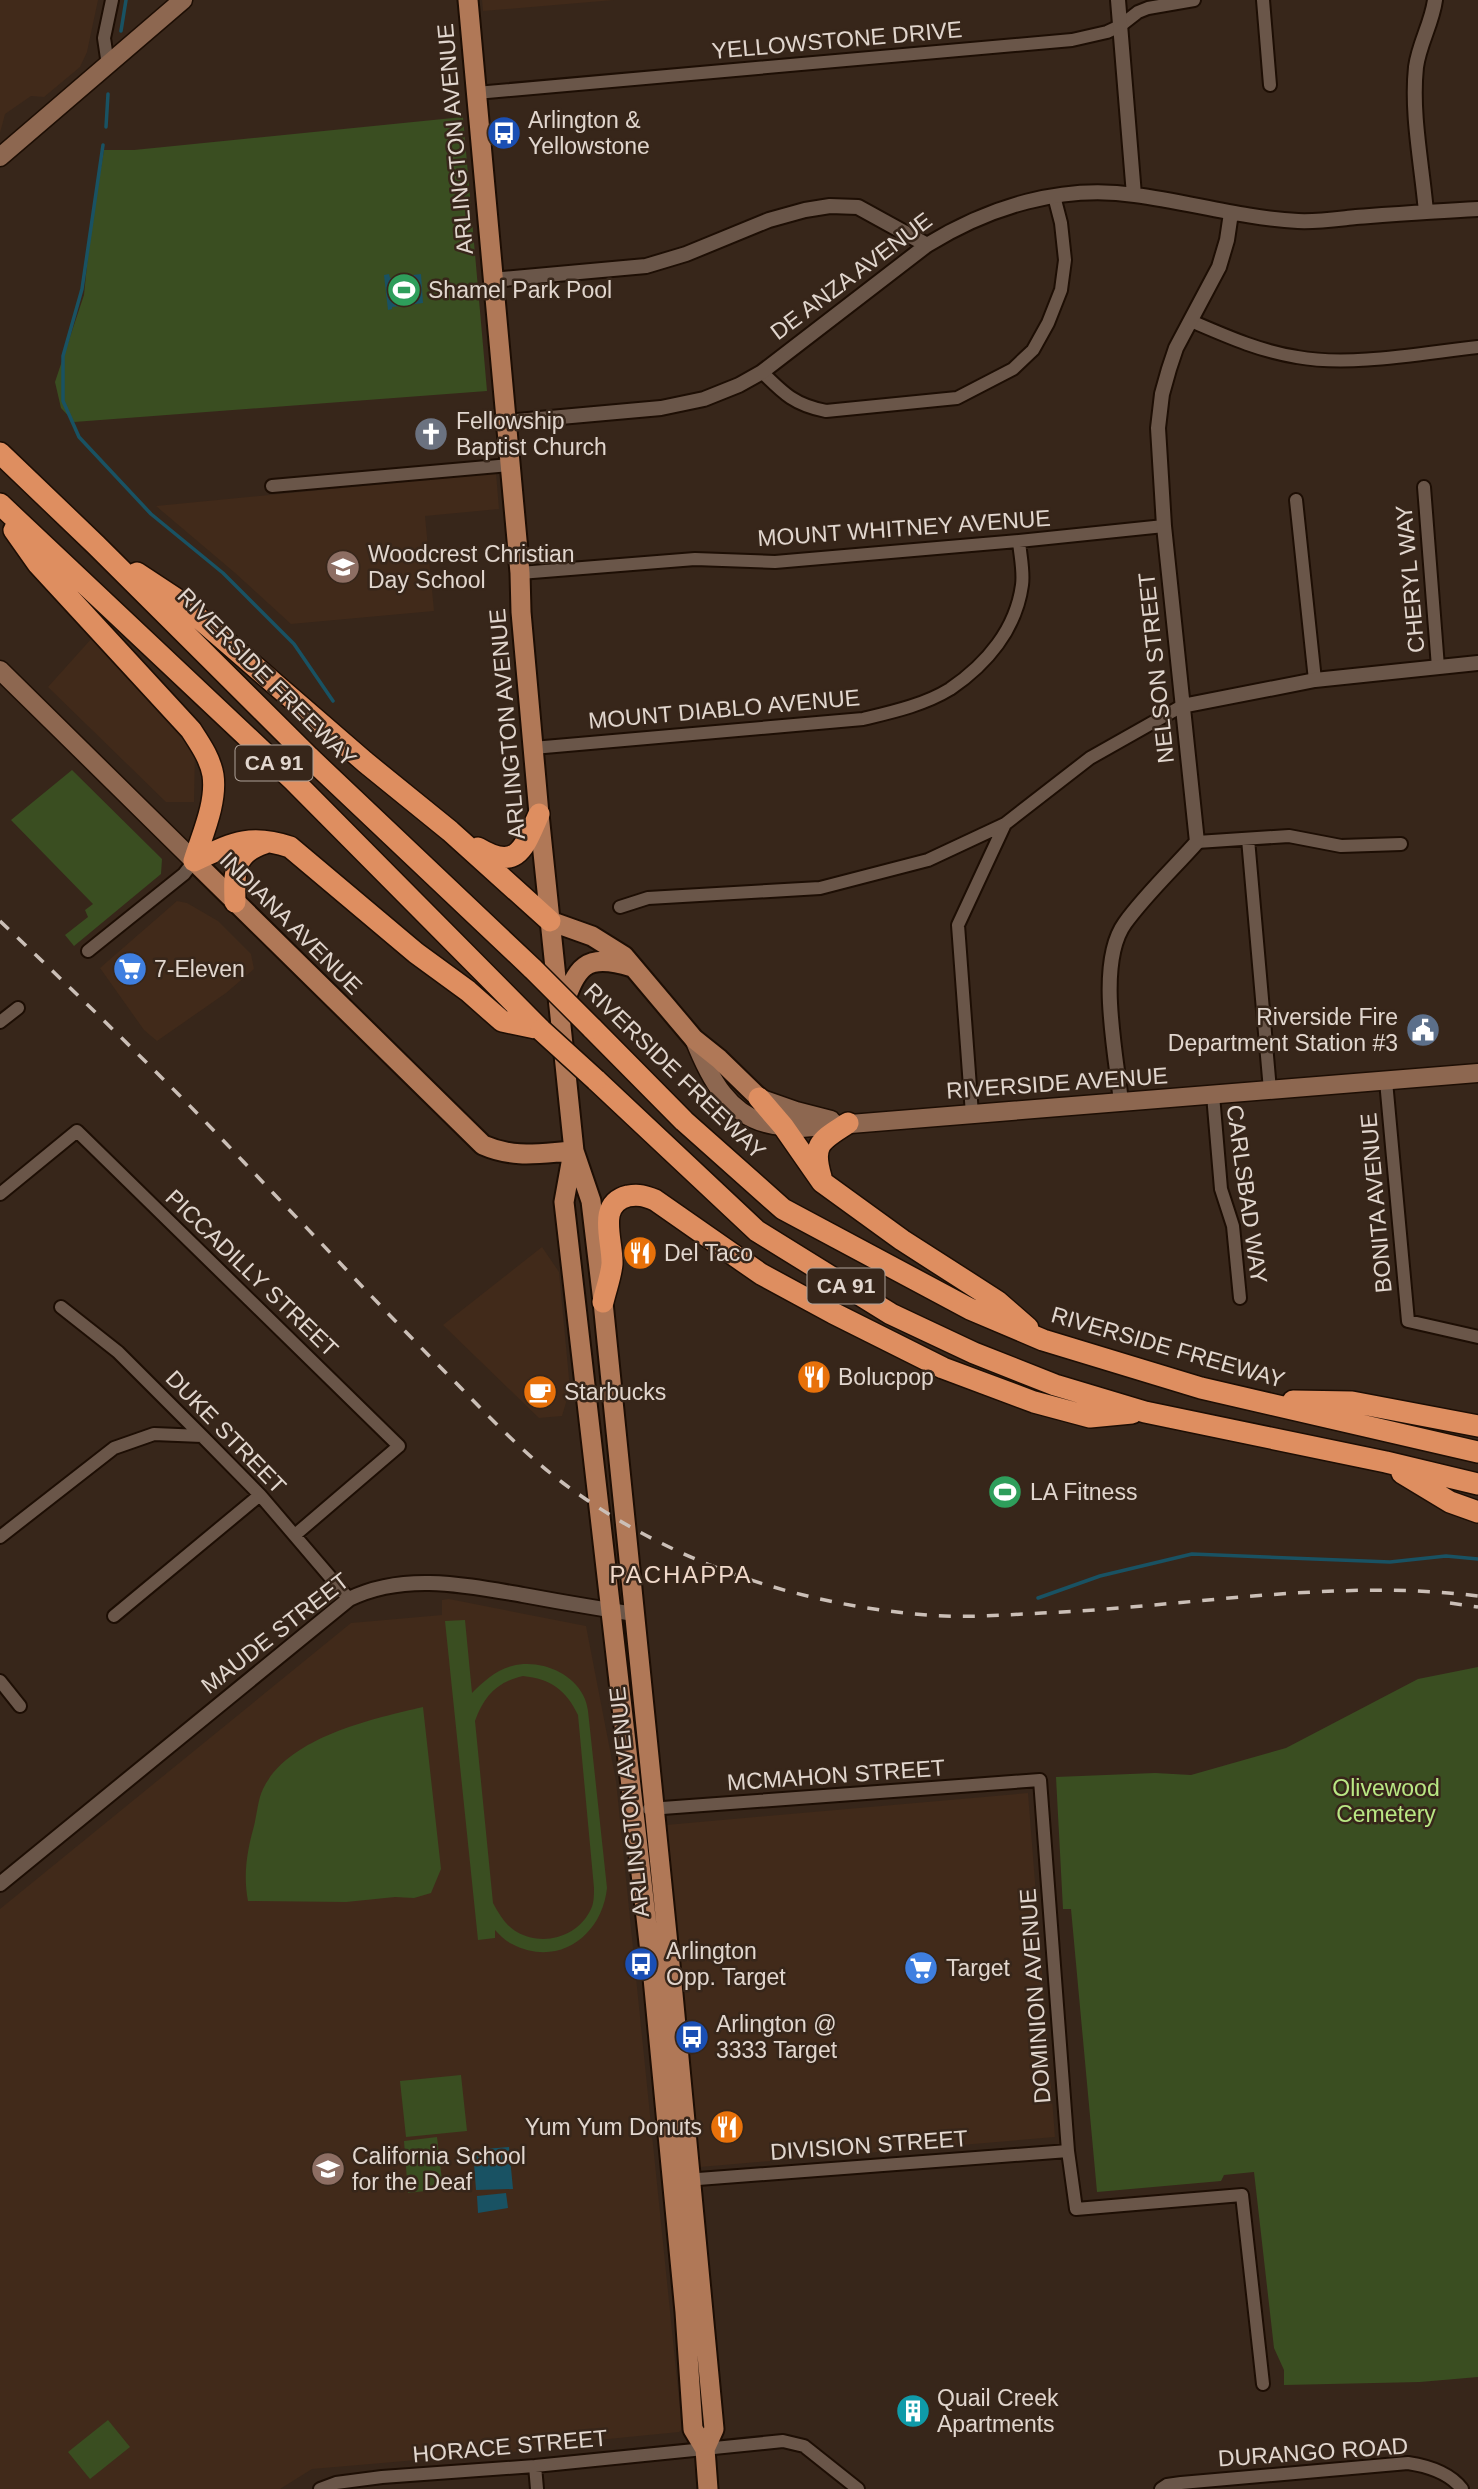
<svg xmlns="http://www.w3.org/2000/svg" width="1478" height="2489" viewBox="0 0 1478 2489" font-family="Helvetica,sans-serif">
<style>
.built{fill:#412a1a}
.green{fill:#3a4e21;fill-rule:evenodd}
.water{fill:#195263}
.lines{fill:none;stroke-linecap:round;stroke-linejoin:round}
.stream{stroke:#195263;stroke-width:3.5}
.minor-casing{stroke:#1d0e04;stroke-width:16}
.tertiary-casing{stroke:#1d0e04;stroke-width:18}
.secondary-casing{stroke:#1d0e04;stroke-width:21}
.primary-casing{stroke:#1d0e04;stroke-width:23}
.motorway-casing{stroke:#1d0e04;stroke-width:24}
.minor{stroke:#6a5649;stroke-width:12}
.tertiary{stroke:#6a5649;stroke-width:14}
.secondary{stroke:#8d6750;stroke-width:18}
.primary{stroke:#b07857;stroke-width:19}
.motorway{stroke:#de8e60;stroke-width:21}
.rail{stroke:#cbbfb7;stroke-width:3.5;stroke-dasharray:12 12;stroke-linecap:butt}
.motorway-bridge-casing{stroke:#1d0e04;stroke-width:24;stroke-linecap:butt}
.motorway-bridge{stroke:#de8e60;stroke-width:21}
.labels{text-anchor:middle;stroke-width:5;stroke-linejoin:round;paint-order:stroke}
.shield{fill:#37261a;stroke:#aea198;stroke-width:2}
.shield-label{font-size:21px;font-weight:bold;fill:#e1d6ce}
.street-label{font-size:23px;fill:#e1d6ce;stroke:#37261a}
.poi-label{font-size:23px;fill:#e1d6ce;stroke:#37261a;text-anchor:start}
.park-label{font-size:23px;fill:#b9e784;stroke:#37261a}
.neighbourhood-label{font-size:24px;letter-spacing:2px;fill:#f0d9ca;stroke:#37261a}
</style>
<rect width="100%" height="100%" fill="#37261a"/>
<path class="built" d="M0,0H98L87,52L80,67L44,97L31,96L5,114L0,133Z
M482,0H614L483,11Z
M496,473L499,509L425,516L434,611L291,624L234,572L156,506Z
M92,638L129,675L195,752L194,802H166L48,687Z
M177,901L187,903L218,921L251,954L254,969L226,993L157,1041L144,1030L100,968Z
M542,1247L559,1272L570,1389L562,1416L539,1418L443,1325Z
M449,1599L586,1626L616,1781L682,2429L679,2432L578,2442L558,2448L312,2469L280,2489H0V1909L351,1623L442,1615V1600Z
M1028,1793L1055,2137L700,2167L666,1825Z"/>
<path class="green" d="M463,117L487,391L74,422L61,408L55,382L84,295L91,225L104,150H134Z
M72,770L162,859L161,874L74,946L65,935L88,917L85,910L93,904L11,820Z
M465,1620L472,1693C483,1682 496,1670 512,1666C537,1659 571,1671 583,1695C586,1700 587,1706 588,1711L607,1888C602,1936 558,1968 512,1944C505,1941 500,1935 495,1930V1938L478,1940L445,1621ZM523,1676C551,1679 566,1690 578,1715L594,1888C594,1895 594,1903 591,1909C578,1937 543,1947 517,1932C506,1926 499,1914 493,1903L475,1721C484,1696 497,1682 523,1676Z
M1478,1667V2377L1420,2382L1284,2385V2370L1274,2348L1254,2172L1224,2175L1221,2181L1097,2192L1071,1909H1063L1056,1777L1155,1773L1191,1775L1286,1748L1418,1679Z
M423,1707L441,1869L431,1893L414,1898L395,1897L346,1902L248,1901C243,1875 247,1851 254,1826C257,1814 258,1799 263,1789C288,1737 372,1719 423,1707Z
M461,2075L467,2131L406,2137L400,2081Z
M437,2137L443,2189L408,2193L404,2141Z
M108,2420L130,2447L90,2479L68,2452Z"/>
<path class="water" d="M389,274L390,278L421,274L423,303L392,307V309L388,310L384,275Z
M509,2147L513,2189L476,2190L473,2150Z
M506,2193L508,2208L478,2213L477,2196Z"/>
<g class="lines">
<path class="stream" d="M121,31L126,0
M106,127L108,94
M103,145L82,289L63,356V401L79,437L151,514L223,573L294,644L333,701
M1038,1598L1100,1576L1192,1554L1390,1562L1446,1556L1478,1559"/>
<g class="minor-casing">
<path id="minor" d="M1263,0L1270,85
M108,65L104,38L112,0
M476,93L1072,40L1107,32L1120,26L1138,12L1148,8L1194,0
M1191,321C1226,336 1259,351 1297,357C1351,367 1423,353 1478,347
M762,372C784,394 795,405 826,411L957,398L1013,369L1033,350L1048,323L1061,290L1065,260L1061,223L1054,196
M272,486L510,465
M1424,487L1438,667
M1296,500L1315,680
M520,573L695,559L775,562L1019,541L1164,526
M533,748L863,719C892,712 924,705 950,689C987,664 1016,629 1022,585C1024,571 1020,555 1019,541
M1248,839L1270,1090
M1197,842L1289,836L1341,846L1401,844
M620,907L648,898L820,888L928,860L1005,824L1090,758L1182,706
M88,951L184,874L194,861
M0,1022L18,1008
M1386,1081L1408,1321L1478,1337
M1213,1095L1221,1189L1233,1226L1240,1298
M972,1114L958,925L1005,824
M0,1194L77,1131L399,1446L295,1535
M61,1307L118,1352L202,1436L260,1495L349,1599
M0,1537L114,1448L154,1434L202,1436
M114,1616L260,1495
M0,1681L20,1706
M649,1809L1040,1780L1068,2151L1076,2209L1242,2195L1263,2384
M685,2180L1068,2151
M535,2466L537,2489
M320,2489L336,2483L382,2477L535,2466L783,2441L804,2446L858,2489
M1161,2489L1167,2485L1181,2483L1408,2463C1428,2466 1449,2472 1462,2489"/>
</g>
<g class="tertiary-casing">
<path id="tertiary" d="M1118,0L1134,195
M1426,212C1422,165 1411,114 1416,67C1419,44 1432,23 1435,0
M492,280L646,266L686,254L769,220L805,210L830,206L858,207L927,245
M506,422L661,408L704,399L739,385L762,372L927,245C989,207 1062,184 1135,195C1189,202 1242,218 1298,221C1317,222 1337,219 1356,217C1397,214 1437,211 1478,209
M1182,706L1315,680L1478,663
M1121,1102C1116,1053 1096,963 1125,923C1146,894 1174,868 1197,842L1164,526L1158,428L1162,394L1169,369L1176,348L1219,267L1227,240L1231,213
M0,1884L349,1599C404,1572 465,1585 523,1595C560,1602 597,1608 634,1614"/>
</g>
<g class="secondary-casing">
<path id="secondary" d="M0,157L183,0
M0,670L194,861
M694,1039C709,1077 729,1118 774,1125C783,1126 792,1127 801,1128L1478,1073
M759,1098L796,1111L831,1120"/>
</g>
<g class="primary-casing">
<path id="primary" d="M468,0L520,573L521,612L539,814L574,1151L591,1201L603,1302L673,1994L714,2429L705,2449
M194,861L483,1145C515,1159 540,1153 574,1151
M550,921L592,936L624,956L694,1039L719,1059L759,1098
M562,1009C577,967 584,952 632,967
M573,1152L564,1202L653,1978L685,2312L693,2429L705,2449L708,2489"/>
</g>
<g class="motorway-casing">
<path id="motorway" d="M0,453L96,545L309,757L533,969
M0,504L293,780L541,1030
M14,530L38,564L191,730C200,744 210,758 213,775C217,803 202,835 194,861
M137,573L178,600L365,762L450,831L550,921
M478,848C518,872 524,847 539,814
M194,861C231,844 249,833 290,847L416,953L468,991L502,1021L540,1029
M235,902C234,873 233,853 265,843
M592,1028L684,1121L783,1209L970,1309L1043,1340L1201,1388L1478,1452
M596,1080L757,1231L891,1314L974,1353L1055,1385L1145,1412L1386,1462L1478,1484
M759,1098L783,1126L822,1182L902,1240L997,1301L1028,1328
M821,1177C811,1143 822,1140 848,1123
M603,1302C606,1289 611,1276 612,1264C613,1241 596,1204 628,1196C639,1194 645,1196 655,1200L761,1274L833,1313L943,1368L1034,1402L1090,1417L1132,1413
M1293,1401L1352,1402L1478,1426
M1402,1473L1450,1502L1478,1512"/>
</g>
<use href="#minor" class="minor"/>
<use href="#tertiary" class="tertiary"/>
<use href="#secondary" class="secondary"/>
<use href="#primary" class="primary"/>
<use href="#motorway" class="motorway"/>
<path class="rail" d="M0,921C55,973 110,1026 163,1079C211,1126 256,1176 303,1224C355,1279 407,1334 461,1388C493,1421 526,1455 563,1483C669,1562 797,1605 928,1615C966,1618 1004,1615 1042,1613C1186,1607 1334,1578 1478,1596
M1450,1603L1478,1607"/>
<g class="motorway-bridge-casing">
<path id="motorway-bridge" d="M533,969L592,1028
M541,1030L596,1080"/>
</g>
<use href="#motorway-bridge" class="motorway-bridge"/>
</g>
<defs>
<g id="bus-disc" transform="scale(1.75)"><circle r="9.5" fill="#1a4fb4" stroke="#37261a"/><path d="M-5-6H5V4H4V6H2V4H-2V6H-4V4H-5ZM-3.5-4V0h7V-4ZM-3.5 1.2v1.5H-2V1.2ZM2 1.2v1.5H3.5V1.2Z" fill="#fff"/></g>
<g id="stadium-disc" transform="scale(1.75)"><circle r="9.5" fill="#2e9e5b" stroke="#37261a"/><path d="M0-5a6.5 5 0 1 0 0 10a6.5 5 0 1 0 0-10ZM-3.5-1.8h7v3.6h-7Z" fill="#fff"/></g>
<g id="church-disc" transform="scale(1.75)"><circle r="9.5" fill="#6b7280" stroke="#37261a"/><path d="M-1.2-6h2.4v3.5h3.3v2.4h-3.3V6h-2.4V-.1h-3.3v-2.4h3.3Z" fill="#fff"/></g>
<g id="school-disc" transform="scale(1.75)"><circle r="9.5" fill="#8d6e63" stroke="#37261a"/><path d="M0-5L7-2L0 1L-7-2ZM-4 1L0 2.5L4 1V4Q0 6-4 4Z" fill="#fff"/></g>
<g id="supermarket-disc" transform="scale(1.75)"><circle r="9.5" fill="#3f7fe0" stroke="#37261a"/><path d="M-6-5.5h2.5l.6 2H6L4.5 2H-2.5L-4.4-4H-6ZM-1.5 3.2a1.3 1.3 0 1 0 .1 0ZM3 3.2a1.3 1.3 0 1 0 .1 0Z" fill="#fff"/></g>
<g id="civic-disc" transform="scale(1.75)"><circle r="9.5" fill="#5c6f8a" stroke="#37261a"/><path d="M-.6-6.5H3V-4.5H.6V-3L4-1V1h2V6H-6V1h2V-1L-.6-3ZM-1.2 2.5V6h2.4V2.5Z" fill="#fff"/></g>
<g id="restaurant-disc" transform="scale(1.75)"><circle r="9.5" fill="#e8710a" stroke="#37261a"/><path d="M-5-6h1v4h1v-4h1v4h1v-4h1v5L-1.5 .5V6h-2V.5L-5-1ZM5-6V6H3V1.5H1.5Q1.5-4 5-6Z" fill="#fff"/></g>
<g id="cafe-disc" transform="scale(1.75)"><circle r="9.5" fill="#e8710a" stroke="#37261a"/><path d="M-5.5-4.5H6V0H3Q3 3.5 0 3.5H-2.5Q-5.5 3.5-5.5 0ZM3-3.2v2h1.7v-2ZM-6 4.5H4V6H-6Z" fill="#fff"/></g>
<g id="building-disc" transform="scale(1.75)"><circle r="9.5" fill="#0f9aa8" stroke="#37261a"/><path d="M-4-6H4V6H1V3H-1V6H-4ZM-2.5-4.3h1.7v1.8h-1.7ZM.8-4.3h1.7v1.8H.8ZM-2.5-1h1.7V.8h-1.7ZM.8-1h1.7V.8H.8Z" fill="#fff"/></g>
</defs>
<g fill-rule="evenodd">
<use href="#bus-disc" x="504" y="133"/>
<use href="#stadium-disc" x="404" y="290"/>
<use href="#church-disc" x="431" y="434"/>
<use href="#school-disc" x="343" y="567"/>
<use href="#supermarket-disc" x="130" y="969"/>
<use href="#civic-disc" x="1423" y="1030"/>
<use href="#restaurant-disc" x="640" y="1253"/>
<use href="#restaurant-disc" x="814" y="1377"/>
<use href="#cafe-disc" x="540" y="1392"/>
<use href="#stadium-disc" x="1005" y="1492"/>
<use href="#bus-disc" x="641" y="1964"/>
<use href="#supermarket-disc" x="921" y="1968"/>
<use href="#bus-disc" x="692" y="2037"/>
<use href="#restaurant-disc" x="727" y="2127"/>
<use href="#school-disc" x="328" y="2169"/>
<use href="#building-disc" x="913" y="2411"/>
</g>
<g class="labels">
<g class="shield">
<rect x="235.5" y="745.5" width="77" height="35" rx="5"/>
<rect x="807.5" y="1268.5" width="77" height="35" rx="5"/>
</g>
<g class="shield-label">
<text x="274" y="770">CA 91</text>
<text x="846" y="1293">CA 91</text>
</g>
<g class="street-label">
<text transform="translate(837 40) rotate(-5)" y="8">YELLOWSTONE DRIVE</text>
<text transform="translate(455 139) rotate(-95)" y="8">ARLINGTON AVENUE</text>
<text transform="translate(851 276) rotate(-37)" y="8">DE ANZA AVENUE</text>
<text transform="translate(904 528) rotate(-4)" y="8">MOUNT WHITNEY AVENUE</text>
<text transform="translate(1410 579) rotate(-95)" y="8">CHERYL WAY</text>
<text transform="translate(1156 668) rotate(-96)" y="8">NELSON STREET</text>
<text transform="translate(267 677) rotate(45)" y="8">RIVERSIDE FREEWAY</text>
<text transform="translate(724 709) rotate(-5)" y="8">MOUNT DIABLO AVENUE</text>
<text transform="translate(507 724) rotate(-95)" y="8">ARLINGTON AVENUE</text>
<text transform="translate(291 923) rotate(45)" y="8">INDIANA AVENUE</text>
<text transform="translate(675 1071) rotate(44)" y="8">RIVERSIDE FREEWAY</text>
<text transform="translate(1057 1083) rotate(-4)" y="8">RIVERSIDE AVENUE</text>
<text transform="translate(1247 1194) rotate(82)" y="8">CARLSBAD WAY</text>
<text transform="translate(1376 1203) rotate(-95)" y="8">BONITA AVENUE</text>
<text transform="translate(252 1273) rotate(44)" y="8">PICCADILLY STREET</text>
<text transform="translate(1168 1347) rotate(16)" y="8">RIVERSIDE FREEWAY</text>
<text transform="translate(226 1432) rotate(46)" y="8">DUKE STREET</text>
<text transform="translate(275 1633) rotate(-38)" y="8">MAUDE STREET</text>
<text transform="translate(836 1775) rotate(-4)" y="8">MCMAHON STREET</text>
<text transform="translate(629 1802) rotate(-96)" y="8">ARLINGTON AVENUE</text>
<text transform="translate(1035 1996) rotate(-94)" y="8">DOMINION AVENUE</text>
<text transform="translate(869 2145) rotate(-4)" y="8">DIVISION STREET</text>
<text transform="translate(510 2446) rotate(-5)" y="8">HORACE STREET</text>
<text transform="translate(1313 2452) rotate(-4)" y="8">DURANGO ROAD</text>
</g>
<g class="poi-label">
<text x="528" y="128">Arlington &amp;<tspan x="528" dy="26">Yellowstone</tspan></text>
<text x="428" y="298">Shamel Park Pool</text>
<text x="456" y="429">Fellowship<tspan x="456" dy="26">Baptist Church</tspan></text>
<text x="368" y="562">Woodcrest Christian<tspan x="368" dy="26">Day School</tspan></text>
<text x="154" y="977">7-Eleven</text>
<text x="1398" y="1025" text-anchor="end">Riverside Fire<tspan x="1398" dy="26">Department Station #3</tspan></text>
<text x="664" y="1261">Del Taco</text>
<text x="838" y="1385">Bolucpop</text>
<text x="564" y="1400">Starbucks</text>
<text x="1030" y="1500">LA Fitness</text>
<text x="666" y="1959">Arlington<tspan x="666" dy="26">Opp. Target</tspan></text>
<text x="946" y="1976">Target</text>
<text x="716" y="2032">Arlington @<tspan x="716" dy="26">3333 Target</tspan></text>
<text x="702" y="2135" text-anchor="end">Yum Yum Donuts</text>
<text x="352" y="2164">California School<tspan x="352" dy="26">for the Deaf</tspan></text>
<text x="937" y="2406">Quail Creek<tspan x="937" dy="26">Apartments</tspan></text>
</g>
<g class="park-label">
<text x="1386" y="1796">Olivewood<tspan x="1386" dy="26">Cemetery</tspan></text>
</g>
<g class="neighbourhood-label">
<text x="681" y="1583">PACHAPPA</text>
</g>
</g>
</svg>
